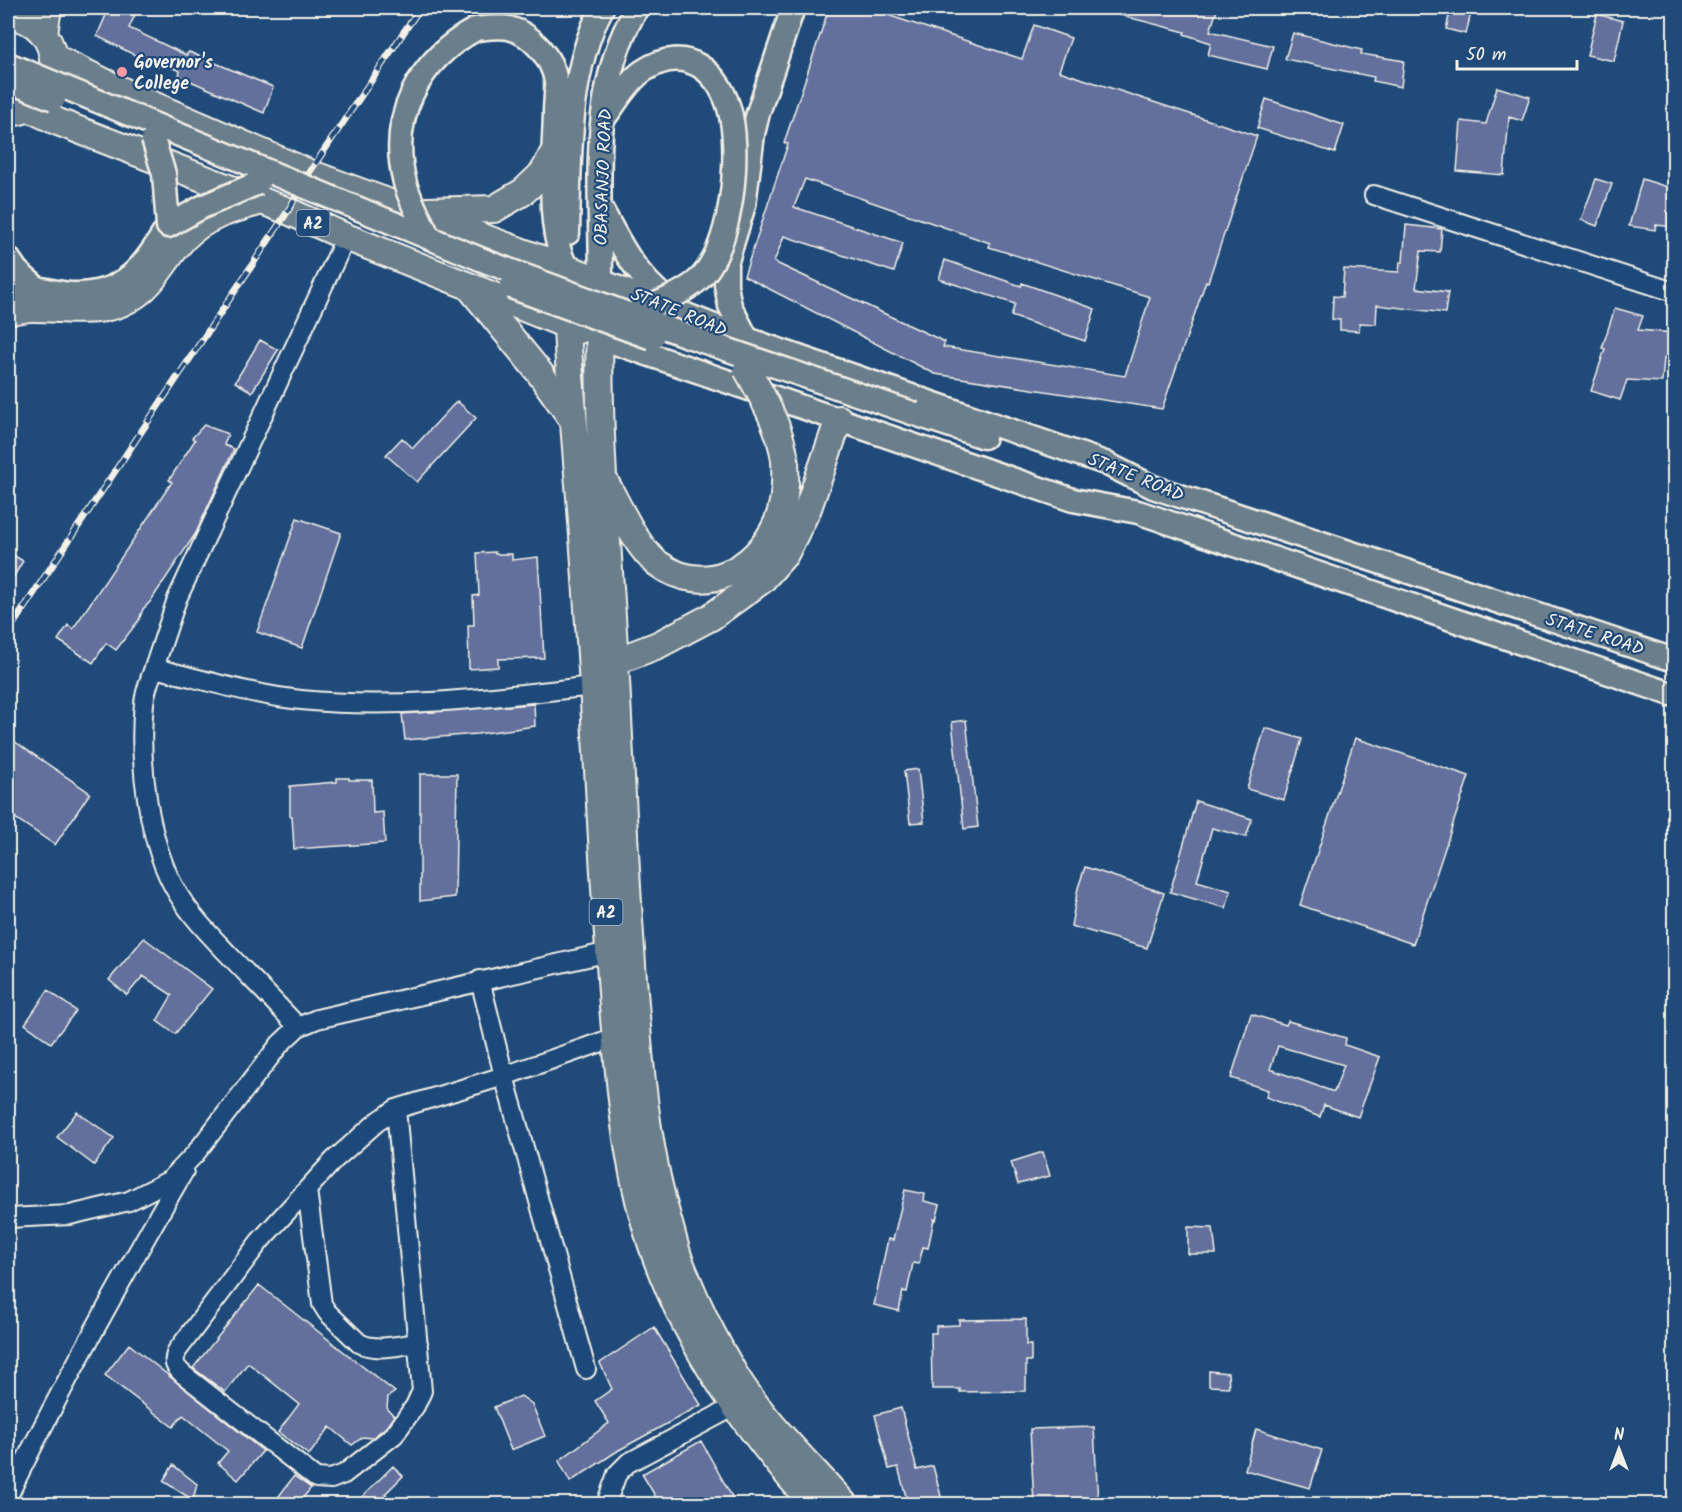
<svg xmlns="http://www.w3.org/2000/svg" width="1682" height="1512" viewBox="0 0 1682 1512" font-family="Kalam,sans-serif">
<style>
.building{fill:#64709d;stroke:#f4f1e8;stroke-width:1.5;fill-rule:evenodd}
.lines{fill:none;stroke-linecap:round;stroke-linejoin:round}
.minor-casing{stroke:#f4f1e8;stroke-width:22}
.major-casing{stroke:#f4f1e8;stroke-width:27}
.highway-casing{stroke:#f4f1e8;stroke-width:30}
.minor{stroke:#1f4a7a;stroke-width:18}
.major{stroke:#6b7e8b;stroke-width:22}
.highway{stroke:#6b7e8b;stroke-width:26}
.rail-casing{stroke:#f4f1e8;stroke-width:7}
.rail{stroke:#1f4a7a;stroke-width:4.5;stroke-dasharray:14;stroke-linecap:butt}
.major-bridge-casing{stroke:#f4f1e8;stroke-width:27;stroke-linecap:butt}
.highway-bridge-casing{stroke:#f4f1e8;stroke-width:30;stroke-linecap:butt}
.major-bridge{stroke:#6b7e8b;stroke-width:22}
.highway-bridge{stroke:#6b7e8b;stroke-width:26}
.poi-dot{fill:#ff9aa2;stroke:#1f4a7a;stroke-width:2}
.labels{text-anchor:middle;stroke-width:4.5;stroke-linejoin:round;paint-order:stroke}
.shield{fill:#1f4a7a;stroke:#b4bfc7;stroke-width:1.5}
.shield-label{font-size:16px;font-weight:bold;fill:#f4f1e8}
.poi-label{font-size:18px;font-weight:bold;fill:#f4f1e8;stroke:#1f4a7a;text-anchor:start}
.street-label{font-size:18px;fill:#f4f1e8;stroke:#1f4a7a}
</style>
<rect width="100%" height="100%" fill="#1f4a7a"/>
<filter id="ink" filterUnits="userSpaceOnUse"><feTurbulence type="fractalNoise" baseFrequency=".0167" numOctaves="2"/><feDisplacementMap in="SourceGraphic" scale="12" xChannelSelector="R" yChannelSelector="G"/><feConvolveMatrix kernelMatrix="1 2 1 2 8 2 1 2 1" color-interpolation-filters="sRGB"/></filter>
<g filter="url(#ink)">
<path class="building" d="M109,8H138L129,28L186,55L189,52L273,87L264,113L179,76L180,71L161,63L158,67L97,36Z
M829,8H866L1022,59L1034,25L1071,38L1059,71L1257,136L1208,282L1206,281L1162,409L935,374L744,276L788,144L784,143ZM805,179L990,243L989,247L1150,297L1125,376L943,347L945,342L774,262L784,236L894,272L903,243L794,207Z
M1108,8H1207L1217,10L1210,31L1273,46L1267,69L1208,55L1211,43L1184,34L1185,32L1108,12Z
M1451,8H1472L1466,34L1446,29Z
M1597,14L1623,21L1614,61L1587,55Z
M1293,33L1362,50L1361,54L1404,61L1401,87L1373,81L1374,77L1285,59Z
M1497,87L1530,97L1522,121L1509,117L1504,175L1457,171L1461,121L1486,124Z
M1266,99L1344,125L1335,153L1257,128Z
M1596,179L1612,184L1597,226L1581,220Z
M1642,179L1674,189V227L1656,225L1655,230L1629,226Z
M1406,225L1442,229L1440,252L1421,251L1416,288L1448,292L1445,313L1377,305L1376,324L1360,323L1359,331L1340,330V320L1332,319L1333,296L1342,297L1344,269L1399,272L1400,262H1403Z
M945,260L1021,286L1022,283L1095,309L1085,341L1011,316L1015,304L939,279Z
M1615,308L1643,316L1638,330L1674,333V359L1664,358L1662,382L1627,380L1620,400L1591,391L1605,349L1602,348Z
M260,340L278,350L252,392L235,382Z
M457,401L476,418L417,482L386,455L402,438L413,448Z
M204,425L228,434L224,445L234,449L196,533L150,602L143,609L139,620L116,650L106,643L93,663L58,640L68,625L73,629L172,482L169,480L195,440L192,438Z
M297,518L341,533L302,648L257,632Z
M8,552L23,561L8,586Z
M495,552V554H512V560L538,557L544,658L498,659V667L469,669L468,625H474L473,596L479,595L477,553Z
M534,704L535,726L477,734L405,740L402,714Z
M966,720L978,827L964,829L952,722Z
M1265,728L1302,739L1284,800L1247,789Z
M8,737L90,793L55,845L8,813Z
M1355,738L1469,776L1413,944L1300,905Z
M918,769L924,822L910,823L904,771Z
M420,774H457L455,897L420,901Z
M337,778H349V780H372L373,813L383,812L385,843L294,849L292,816H290V786L337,782Z
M1196,801L1252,819L1246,837L1212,828L1197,881L1231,891L1226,908L1170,892Z
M1085,867L1164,893L1147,948L1071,926L1078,888Z
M144,938L212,989L175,1034L157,1021L172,995L143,976L127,995L109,980Z
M48,990L76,1011L51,1043L25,1024Z
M1251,1014L1286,1025L1288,1021L1346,1038L1345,1045L1380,1057L1358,1117L1324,1105L1320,1117L1266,1097L1268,1090L1231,1078ZM1278,1046L1344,1065L1334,1092L1270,1069Z
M77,1112L114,1138L94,1165L57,1137Z
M1043,1152L1050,1176L1018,1184L1011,1162Z
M905,1190L925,1194L924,1201L940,1205L936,1220L934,1219L928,1248L923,1247L919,1264L913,1263L907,1292L903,1291L899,1311L874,1305L888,1239L893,1240Z
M1188,1227L1213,1228L1216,1254H1188Z
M259,1285L395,1392L388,1397L387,1408L394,1416L386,1427L372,1438L363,1437L352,1445L330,1427L309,1455L278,1432L299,1404L248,1363L225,1392L193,1368Z
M1026,1319V1345H1031V1361H1026V1391L960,1392V1389H932L931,1333H936V1326L959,1325V1320Z
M654,1327L701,1405L619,1450L570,1482L559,1461L609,1423L595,1401L612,1389L600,1363Z
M129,1344L263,1451L238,1480L218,1463L228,1451L183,1415L173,1427L105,1375Z
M1209,1371L1228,1373L1229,1387L1209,1386Z
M521,1396L532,1404L545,1436L511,1450L494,1407Z
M901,1408L917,1470L933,1466L943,1504H908L898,1467L889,1469L875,1415Z
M1094,1427L1098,1504H1034L1030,1429Z
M1256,1429L1322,1450L1310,1488L1245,1470Z
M701,1441L736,1504H660L642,1474Z
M173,1465L197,1484L193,1500L163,1481Z
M393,1466L403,1476L385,1494L397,1504H355Z
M294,1476L311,1488L298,1504H273Z"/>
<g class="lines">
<g class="minor-casing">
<path id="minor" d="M1374,195L1674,292
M154,668L177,599L346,237
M480,980L504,1076L586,1369
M298,1027C275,1002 251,978 228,954C210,935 192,917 178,894C148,846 138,759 144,703C145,691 150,679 154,668C202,679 251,695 301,700C399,710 496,697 593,686
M396,1109L422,1391L415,1406L394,1435L344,1474L331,1479L316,1478L184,1375C175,1367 172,1363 177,1351L260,1241L334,1160L377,1122L396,1109L504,1076L616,1037
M307,1190L322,1304L327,1312L359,1343C377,1352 399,1345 418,1343
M8,1218L70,1215L129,1201L170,1180L195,1154L280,1044L298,1027L317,1019L609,952
M8,1496C62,1385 122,1278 184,1171
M606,1504L617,1474L628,1463L735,1406"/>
</g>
<g class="major-casing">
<path id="major" d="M637,8C588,88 601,191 601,281L747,339L1105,463L1153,487L1674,660
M476,29C486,28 499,26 509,28C532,34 552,58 556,81C557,91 555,103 555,113C554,157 545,230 567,268
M604,118C616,103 627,82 643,71C686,42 722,72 731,116
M603,212C621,246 637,277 668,300
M568,233C570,160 567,74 602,8
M8,258L17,271L38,289
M8,296C17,293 30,289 40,289C50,290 61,294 72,294C123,296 145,266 168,226
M598,337L1073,500L1138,512L1674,695
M747,339L730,306L726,285V264L744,205L753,134L758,113L793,8
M915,414L984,437"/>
</g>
<g class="highway-casing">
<path id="highway" d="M8,16C68,19 69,109 8,113
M44,33L48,8
M55,58L139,99L309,173L601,281C594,421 610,560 617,699C623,809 627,918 637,1027C642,1094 650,1160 669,1224C673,1238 676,1253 682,1267C697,1305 715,1342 736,1377C766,1424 808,1463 844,1504
M29,108L58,122L288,211L346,237L579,330
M427,211L494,209L523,192L543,173L553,154
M567,283C565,343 573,403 577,462C584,537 588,611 593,686C600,797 605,908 614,1018C621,1100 628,1180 656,1257C691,1352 747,1429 813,1504
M472,290L539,372L573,420
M8,311C15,310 23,309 30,308C64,307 98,317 129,299C154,286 165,258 184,238C205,216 233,209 262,201
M605,482C618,505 636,547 657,563C703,597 755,572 777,523C785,505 786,480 785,460
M614,662L658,645L711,617L762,580L785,554L808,508L839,419"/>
</g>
<use href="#minor" class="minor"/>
<use href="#major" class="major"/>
<use href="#highway" class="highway"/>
<g class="rail-casing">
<path id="rail" d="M8,632L288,211L309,173L420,8"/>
</g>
<use href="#rail" class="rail"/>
<g class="major-bridge-casing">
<path id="major-bridge" d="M8,64L490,263L685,335L915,414
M8,81L54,99
M153,139L164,174L168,226L202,207L258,183
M429,238C421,220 410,201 405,183C388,118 418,60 476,29
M511,287L652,338
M630,315C652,305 677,297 696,282C732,253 740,158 731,116"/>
</g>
<g class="highway-bridge-casing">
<path id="highway-bridge" d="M747,369C763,398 780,426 785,460"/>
</g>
<use href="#major-bridge" class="major-bridge"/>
<use href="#highway-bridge" class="highway-bridge"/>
</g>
</g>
<circle class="poi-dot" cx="122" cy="72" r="6"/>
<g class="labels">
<g class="shield">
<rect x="296.5" y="210" width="33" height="26" rx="4.5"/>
<rect x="589.5" y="899" width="33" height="26" rx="4.5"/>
</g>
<g class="shield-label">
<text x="313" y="229">A2</text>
<text x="606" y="918">A2</text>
</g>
<g class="poi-label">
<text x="134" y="68">Governor's<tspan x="134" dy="21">College</tspan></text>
</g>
<g class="street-label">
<text transform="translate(603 177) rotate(-88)" y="6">OBASANJO ROAD</text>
<text transform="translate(679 312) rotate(22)" y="6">STATE ROAD</text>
<text transform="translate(1136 477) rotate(22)" y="6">STATE ROAD</text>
<text transform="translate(1595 634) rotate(18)" y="6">STATE ROAD</text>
</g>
</g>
<rect width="1682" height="1512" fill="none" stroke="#1f4a7a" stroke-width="30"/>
<rect x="15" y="15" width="1652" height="1482" fill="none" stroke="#f4f1e8" stroke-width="2" filter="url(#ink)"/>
<g transform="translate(1619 1449)" stroke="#1f4a7a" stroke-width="4.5" paint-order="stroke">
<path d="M0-4.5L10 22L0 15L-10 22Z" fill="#f4f1e8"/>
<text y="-9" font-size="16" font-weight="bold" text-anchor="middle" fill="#f4f1e8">N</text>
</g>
<path d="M1457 60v9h120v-9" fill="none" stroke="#f4f1e8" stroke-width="3"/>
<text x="1466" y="60" font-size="18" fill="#f4f1e8" stroke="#1f4a7a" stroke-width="4.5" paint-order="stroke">50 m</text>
</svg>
